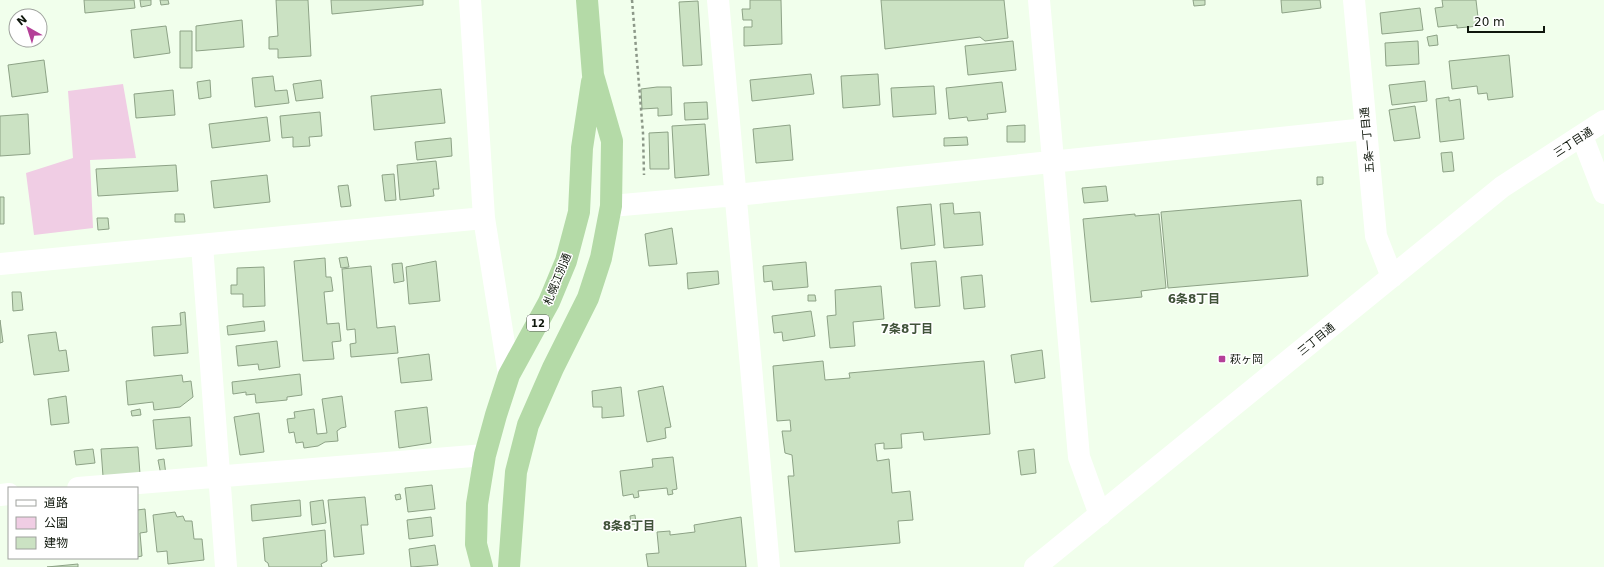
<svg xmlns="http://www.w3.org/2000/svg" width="1604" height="567" viewBox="0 0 1604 567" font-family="'DejaVu Sans','Noto Sans JP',sans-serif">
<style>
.green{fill:#f0cde4}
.building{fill:#cbe2c3;stroke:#8da286}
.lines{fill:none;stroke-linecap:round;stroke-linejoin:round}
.path{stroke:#8c9888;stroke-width:2.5;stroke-dasharray:3 3;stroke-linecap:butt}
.minor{stroke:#fff;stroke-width:22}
.tertiary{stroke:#fff;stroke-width:22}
.trunk{stroke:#b4daa7;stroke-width:22}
.poi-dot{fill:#b44098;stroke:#fff;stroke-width:1.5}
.labels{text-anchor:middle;stroke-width:3;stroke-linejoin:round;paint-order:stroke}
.shield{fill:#fff;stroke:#575d55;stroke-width:1}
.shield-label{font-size:10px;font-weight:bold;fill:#0f170c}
.street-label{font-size:11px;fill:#0f170c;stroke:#fff}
.poi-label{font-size:11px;fill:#0f170c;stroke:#fff;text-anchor:start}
.neighbourhood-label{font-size:12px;font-weight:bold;fill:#405339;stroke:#fff}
</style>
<rect width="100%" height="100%" fill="#f1ffec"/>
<path class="green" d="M123,84L136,158L90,160L93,228L34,235L26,173L73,158L68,91Z"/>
<path class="building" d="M84,0H134L135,8L85,13Z
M140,0H151V5L141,7Z
M160,0H168L169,4L161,5Z
M276,0H308L311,56L278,58V49H269V37L278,36Z
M331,0H423V5L332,14Z
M750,0H781L782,44L744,46V27H752V20H743L742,9H750Z
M881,0H1004L1008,38L985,41L980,37L885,49Z
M1193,0H1205V5L1194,6Z
M1281,0H1320L1321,8L1282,13Z
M1442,0H1476L1479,26L1457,28V25L1438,27L1435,8L1443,7Z
M698,1L702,65L683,66L679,2Z
M1420,8L1423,30L1382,34L1380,13Z
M242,20L244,47L196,51V26Z
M166,26L170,53L134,58L131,30Z
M180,31H192V68H180Z
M1437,35L1438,45L1429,46L1427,37Z
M1013,41L1016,70L968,75L965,46Z
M1418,41L1419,64L1386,66L1385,43Z
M1509,55L1513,97L1488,100L1487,93L1478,94L1477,86L1452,89L1449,61Z
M44,60L48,92L12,97L8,65Z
M811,74L814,94L752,101L750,80Z
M878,74L880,105L843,108L841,76Z
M273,76L275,91L287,90L289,103L255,107L252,78Z
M210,80L211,97L199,99L197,82Z
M321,80L323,98L296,101L293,84Z
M1425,81L1427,101L1392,105L1389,85Z
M1002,82L1006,112L987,114L988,119L968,121L967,117L949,119L946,88Z
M934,86L936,114L893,117L891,88Z
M657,87H671L672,115L658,116V108L642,109L641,89Z
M441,89L445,123L374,130L371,96Z
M173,90L175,115L136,118L134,94Z
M1449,97V101L1460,99L1464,139L1440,142L1436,99Z
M707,102L708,119L685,120L684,103Z
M1415,106L1420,138L1394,141L1389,110Z
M320,112L322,136L309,137L310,146L293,147V137L282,138L280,116Z
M28,114L30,154L0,156V116Z
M267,117L270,141L212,148L209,124Z
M705,124L709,175L675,178L672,126Z
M790,125L793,160L756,163L753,129Z
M1025,125V142H1007V126Z
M668,132L669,169H650L649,133Z
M967,137L968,145L944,146V138Z
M451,138L452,156L417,160L415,142Z
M1452,152L1454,171L1443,172L1441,153Z
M436,161L439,189H433L434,196L400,200L397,165Z
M176,165L178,191L98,196L96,169Z
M394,174L396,200L385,201L382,175Z
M267,175L270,202L214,208L211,181Z
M1317,177H1323V184L1317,185Z
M348,185L351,206L341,207L338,186Z
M1106,186L1108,201L1084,203L1082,188Z
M0,197H4V224H0Z
M1301,200L1308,276L1168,288L1161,212Z
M953,203L954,214L980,212L983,245L944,248L940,204Z
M931,204L935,245L901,249L897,207Z
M175,214H184L185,222H175Z
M1135,214V216L1159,214L1166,288L1141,291L1142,297L1091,302L1083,219Z
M97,218H108L109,229L98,230Z
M672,228L677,264L649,266L645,234Z
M347,257L349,267L341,268L339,258Z
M325,258L326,277H331L333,291L324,292L327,324L339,323L341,341L332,342L334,359L303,361L294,261Z
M436,261L440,301L409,304L406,267Z
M936,261L940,306L915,308L911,263Z
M806,262L808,287L773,290L772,281L764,282L763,266Z
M402,263L404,281L394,283L392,264Z
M371,266L377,328L395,326L398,353L351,357L350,344L356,343L355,329L347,330L342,269Z
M264,267L265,306L243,307V294H231V285H237V268Z
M718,271L719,284L688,289L687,273Z
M982,275L985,307L964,309L961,277Z
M881,286L884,319L853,322L855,346L830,348L827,316L836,315L835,290Z
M12,292H21L23,310L13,311Z
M808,295H815L816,301H808Z
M811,311L815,336L783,341L782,332L774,333L772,316Z
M185,312L188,353L154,356L152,327L181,325L180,313Z
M0,320L3,342L0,343Z
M264,321L265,331L228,335L227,326Z
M56,332L59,351L66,350L69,371L34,375L28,335Z
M277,341L280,367L259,370L258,364L238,366L236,346Z
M1042,350L1045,378L1015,383L1011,355Z
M429,354L432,380L401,383L398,358Z
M823,361L825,380L850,378L849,373L984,361L990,434L924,440L923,432L901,434L902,448L884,449V443L875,444L877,461L889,459L892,493L910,491L913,520L898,521L900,543L795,552L788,476H794L792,455L785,453L782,431H791L790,420L777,421L773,366Z
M300,374L302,395L287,397V400L256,403L255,394L246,395V392L233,394L232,382Z
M182,375L183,382L191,381L193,397L180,407L154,410L153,402L128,405L126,381Z
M663,386L671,427L665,428L666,438L647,442L638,391Z
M621,387L624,416L602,418V407H593L592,391Z
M66,396L69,423L51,425L48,399Z
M342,396L346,427L341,428L337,431L338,441L325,442L318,446L304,448L303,442L296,443L294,432L289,433L287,419L295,418L294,412L314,409L317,434L327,433L322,399Z
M427,407L431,443L399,448L395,411Z
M140,409L141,415L132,416L131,411Z
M259,413L264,452L240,455L234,417Z
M190,417L192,446L156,449L153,420Z
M138,447L140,474L103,476L101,449Z
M93,449L95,463L76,465L74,451Z
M1034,449L1036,473L1021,475L1018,451Z
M673,457L677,489L672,490L673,494L668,495L667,488L638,491L639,497L634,498L633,494L623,496L620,471L653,467L652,459Z
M164,459L166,475H161L158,460Z
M432,485L435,509L408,512L405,488Z
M400,494L401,499L396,500L395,495Z
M365,497L368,525H361L364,554L334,557L328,500Z
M300,500L301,516L252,521L251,505Z
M323,500L326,523L312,525L310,502Z
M145,509L147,532L140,533L142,556L137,557V510Z
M175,512L177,517L183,516L185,521H192L194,539H202L204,560L168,564L167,551L157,552L153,515Z
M635,515L636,524H631L630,516Z
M431,517L433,536L409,539L407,520Z
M741,517L746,567H648L646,554L659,553L657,532L670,531V535L695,532L694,525Z
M325,530L327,561L321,564L322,567H269L268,563L265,561L263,538Z
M435,545L438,565L411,567L409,549Z
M78,564V567H47Z"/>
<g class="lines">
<path class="path" d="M632,0L643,133L644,175"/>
<path class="minor" d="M470,0L484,218L509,375
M718,0L769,567
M1039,0L1079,457L1100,515
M1582,136L1604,193
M611,206L736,195L1366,129
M202,245L226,567
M0,264L484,218
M78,488L485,455
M0,495L9,494"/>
<path class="tertiary" d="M1354,0L1376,236L1392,277
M1035,567L1502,187L1604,121"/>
<path class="trunk" d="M482,567L476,544L477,504L485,455L496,415L509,375L549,302L566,261L579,212L582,148L592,82
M509,567L516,472L528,425L553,368L588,298L601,258L611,206L612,141L593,75L587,0"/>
</g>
<rect class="poi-dot" x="1218" y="355" width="8" height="8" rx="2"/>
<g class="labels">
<rect class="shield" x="527" y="315" width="22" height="16" rx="3"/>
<g class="shield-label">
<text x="538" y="327">12</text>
</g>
<g class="street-label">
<text transform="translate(1367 140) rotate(-95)" y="4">五条一丁目通</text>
<text transform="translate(1573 142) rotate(-33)" y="4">三丁目通</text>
<text transform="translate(557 279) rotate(-68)" y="4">札幌江別通</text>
<text transform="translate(1316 339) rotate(-39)" y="4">三丁目通</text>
</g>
<g class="poi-label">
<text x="1230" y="363">萩ヶ岡</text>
</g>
<g class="neighbourhood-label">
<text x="1194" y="303">6条8丁目</text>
<text x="907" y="333">7条8丁目</text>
<text x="629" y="530">8条8丁目</text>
</g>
</g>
<rect x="8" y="487" width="130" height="72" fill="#ffffff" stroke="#9fa29e"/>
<rect x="16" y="500" width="20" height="6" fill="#ffffff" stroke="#9fa29e"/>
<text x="44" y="507" font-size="12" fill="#0f170c">道路</text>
<rect x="16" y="517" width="20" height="12" fill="#f0cde4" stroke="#9fa29e"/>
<text x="44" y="527" font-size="12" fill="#0f170c">公園</text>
<rect x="16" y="537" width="20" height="12" fill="#cbe2c3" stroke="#9fa29e"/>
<text x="44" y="547" font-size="12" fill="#0f170c">建物</text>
<g transform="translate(28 28) rotate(321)"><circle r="19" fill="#ffffff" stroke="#9fa29e"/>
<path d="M0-3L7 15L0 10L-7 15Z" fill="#b44098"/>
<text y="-6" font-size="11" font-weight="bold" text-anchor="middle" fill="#0f170c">N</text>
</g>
<path d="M1468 26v6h76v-6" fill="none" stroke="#0f170c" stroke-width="2"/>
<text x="1474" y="26" font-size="12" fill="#0f170c" stroke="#ffffff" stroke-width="3" paint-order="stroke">20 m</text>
</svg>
